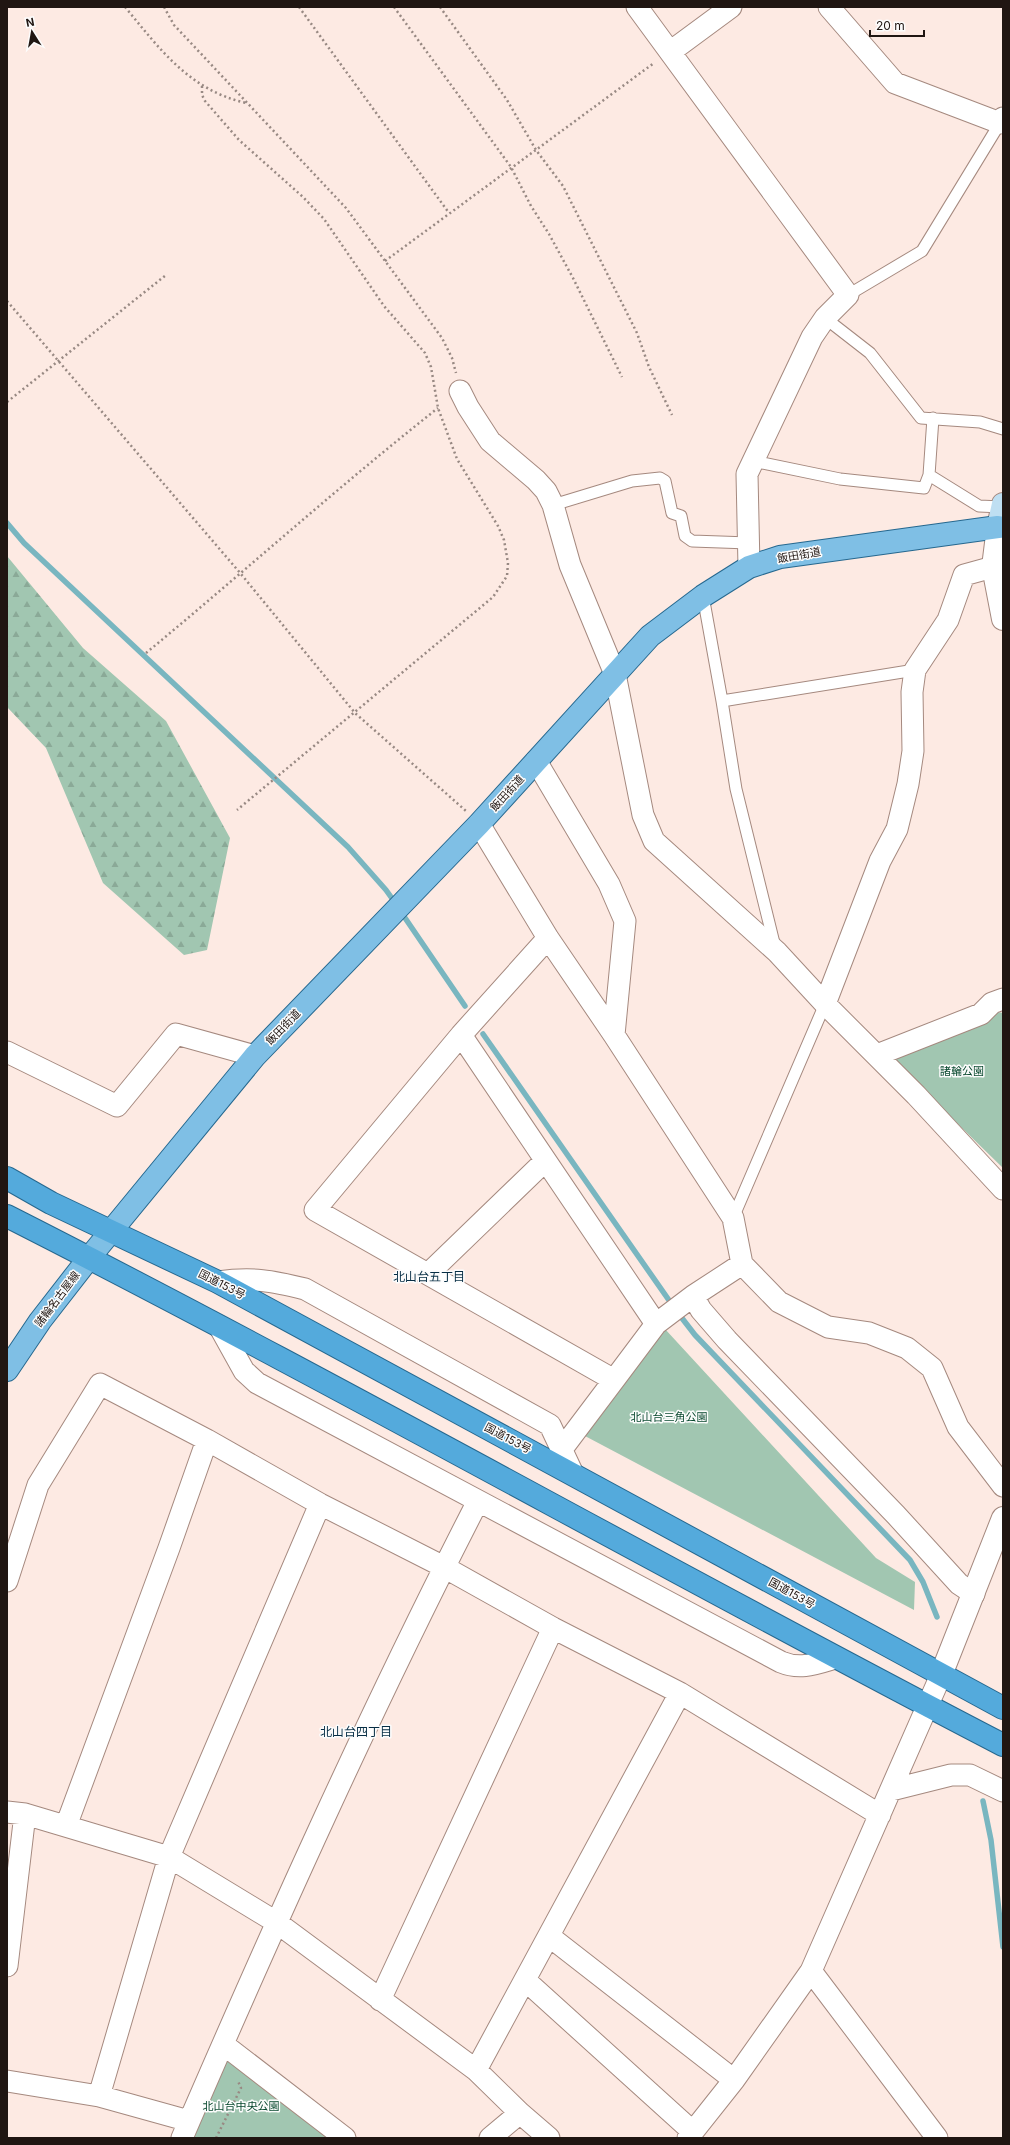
<svg xmlns="http://www.w3.org/2000/svg" width="1010" height="2145" viewBox="0 0 1010 2145" font-family="Inter,'Noto Sans JP',sans-serif">
<style>
.forest{fill:url(#forest-firs)}
.park{fill:#a1c6b1}
.lines{fill:none;stroke-linecap:round;stroke-linejoin:round}
.stream{stroke:#79b6c0;stroke-width:5.5}
.service-casing{stroke:#a5897f;stroke-width:13}
.minor-casing{stroke:#a5897f;stroke-width:23}
.tertiary-casing{stroke:#a5897f;stroke-width:24}
.secondary-casing{stroke:#a5897f;stroke-width:24}
.primary-casing{stroke:#26688f;stroke-width:24}
.trunk-casing{stroke:#26688f;stroke-width:24}
.path{stroke:#988983;stroke-width:2.5;stroke-dasharray:2 3;stroke-linecap:butt}
.service{stroke:#fff;stroke-width:11}
.minor{stroke:#fff;stroke-width:21}
.tertiary{stroke:#fff;stroke-width:22}
.secondary{stroke:#bfdff2;stroke-width:22}
.primary{stroke:#7fbfe5;stroke-width:22}
.trunk{stroke:#54aadc;stroke-width:22}
.labels{text-anchor:middle;stroke-width:3;stroke-linejoin:round;paint-order:stroke}
.street-label{font-size:11px;fill:#201612;stroke:#fcfcfc}
.park-label{font-size:11px;fill:#08482e;stroke:#fcfcfc}
.neighbourhood-label{font-size:12px;fill:#062d44;stroke:#fcfcfc}
</style>
<defs>
<pattern id="forest-firs" width="22" height="20" patternUnits="userSpaceOnUse"><rect width="22" height="20" fill="#a1c6b1"/><path d="M5 1l3.5 6h-7zM16 11l3.5 6h-7z" fill="#8aa997"/></pattern>
</defs>
<rect width="100%" height="100%" fill="#fdeae3"/>
<path class="forest" d="M7,556L83,648L166,721L230,838L207,950L184,955L103,883L46,748L7,707Z"/>
<path class="park" d="M998,1012L1003,1013V1168L888,1056Z
M665,1329L876,1558L915,1582L914,1610L585,1436Z
M226,2056L336,2138H194Z"/>
<g class="lines">
<path class="stream" d="M7,523L24,543L348,847L386,890L396,904
M401,912L465,1006
M483,1034L673,1306
M678,1313L695,1335L910,1560L923,1582L937,1617
M983,1801L991,1840L1003,1947"/>
<g class="service-casing">
<path id="service" d="M848,295L922,251L1000,123
M825,318L870,353L921,418L980,422L1003,429
M933,418L929,475L979,506L1002,507
M753,461L840,479L924,488L929,475
M553,505L632,481L660,478L665,481L672,513L681,516L685,536L692,541L749,543
M703,596L722,701L736,789L775,947
M722,701L915,670
M733,1218L825,1004"/>
</g>
<g class="minor-casing">
<path id="minor" d="M637,7L848,295L825,318L812,337L747,474L749,567
M829,7L895,83L1000,123L1003,118
M670,52L731,7
M460,391L468,407L490,441L536,480L546,491L553,505L570,565L615,674L643,815L654,841L777,952L825,1004L916,1095L1003,1189
M536,761L609,884L625,921L614,1035
M479,824L548,938L614,1035L733,1218L742,1264L779,1302L828,1327L869,1333L907,1348L932,1368L958,1427L1003,1486
M548,938L461,1035L315,1210L614,1380L656,1324L693,1296L742,1264
M825,1004L880,861L897,829L908,784L913,751L912,692L915,670L948,620L964,575L993,567
M461,1035L656,1324
M7,1052L117,1106L176,1034L255,1056
M877,1055L981,1014L992,1003L1003,999
M428,1274L545,1161
M218,1282C253,1277 272,1281 305,1289L550,1425L573,1474
M693,1296L701,1310L727,1340L896,1515L959,1584L974,1594
M219,1326L244,1371L257,1383L781,1662C800,1670 815,1664 835,1658
M562,1449L614,1380
M7,1581L38,1485L100,1384L207,1440L320,1504L444,1567L553,1628L680,1693L880,1815
M891,1790L951,1775H970L1003,1791
M7,1812L25,1814L169,1857L276,1922L476,2070L520,2113L549,2138
M66,1826L169,1548L207,1440
M549,1936L734,2080
M7,1966L25,1814
M811,1971L937,2138
M525,1980L693,2132
M380,2000L553,1628
M223,2044L345,2138
M476,2070L680,1693
M7,2081L99,2096L189,2121
M99,2096L169,1857L320,1504
M182,2138C275,1923 371,1709 478,1501
M490,2138L520,2113
M688,2138L734,2080L811,1971L941,1675"/>
</g>
<g class="tertiary-casing">
<path id="tertiary" d="M998,527L993,567L1003,619
M941,1675L1003,1518"/>
</g>
<g class="secondary-casing">
<path id="secondary" d="M1003,504L998,527H1003"/>
</g>
<g class="primary-casing">
<path id="primary" d="M7,1370L40,1321L89,1258L255,1056L479,824L650,636L703,596L749,567L780,557L998,527"/>
</g>
<g class="trunk-casing">
<path id="trunk" d="M7,1178L51,1203L218,1282L1003,1708
M7,1216C342,1386 669,1572 1003,1745"/>
</g>
<path class="path" d="M125,7C160,49 189,90 246,103
M164,7L174,25L346,208L442,338L452,358L456,373
M299,7L449,213
M394,7L511,167L531,206L549,234L573,278L622,377
M440,7L507,100L536,150L563,186L637,333L649,367L672,415
M202,86V95L205,101L239,140L303,197L324,219L384,306L425,353L431,367L438,408L457,459L498,526L504,540L508,563L507,576L493,597L237,810
M385,261L654,63
M7,301L241,574L355,713L466,811
M7,402L166,275
M146,653C244,572 339,486 438,408
M216,2138L241,2088L238,2081"/>
<use href="#service" class="service"/>
<use href="#minor" class="minor"/>
<use href="#tertiary" class="tertiary"/>
<use href="#secondary" class="secondary"/>
<use href="#primary" class="primary"/>
<use href="#trunk" class="trunk"/>
</g>
<g class="labels">
<g class="street-label">
<text transform="translate(799 555) rotate(-10)" y="4">飯田街道</text>
<text transform="translate(507 793) rotate(-48)" y="4">飯田街道</text>
<text transform="translate(283 1027) rotate(-46)" y="4">飯田街道</text>
<text transform="translate(222 1284) rotate(27)" y="4">国道153号</text>
<text transform="translate(57 1299) rotate(-53)" y="4">諸輪名古屋線</text>
<text transform="translate(508 1438) rotate(28)" y="4">国道153号</text>
<text transform="translate(792 1593) rotate(29)" y="4">国道153号</text>
</g>
<g class="park-label">
<text x="962" y="1075">諸輪公園</text>
<text x="669" y="1421">北山台三角公園</text>
<text x="241" y="2110">北山台中央公園</text>
</g>
<g class="neighbourhood-label">
<text x="429" y="1281">北山台五丁目</text>
<text x="356" y="1736">北山台四丁目</text>
</g>
</g>
<rect width="1010" height="2145" fill="none" stroke="#201612" stroke-width="16"/>
<g transform="translate(32 32) rotate(349)" stroke="#fcfcfc" stroke-width="3" paint-order="stroke">
<path d="M0-3L7 15L0 10L-7 15Z" fill="#201612"/>
<text y="-6" font-size="11" font-weight="bold" text-anchor="middle" fill="#201612">N</text>
</g>
<path d="M870 30v6h54v-6" fill="none" stroke="#201612" stroke-width="2"/>
<text x="876" y="30" font-size="12" fill="#201612" stroke="#fcfcfc" stroke-width="3" paint-order="stroke">20 m</text>
</svg>
